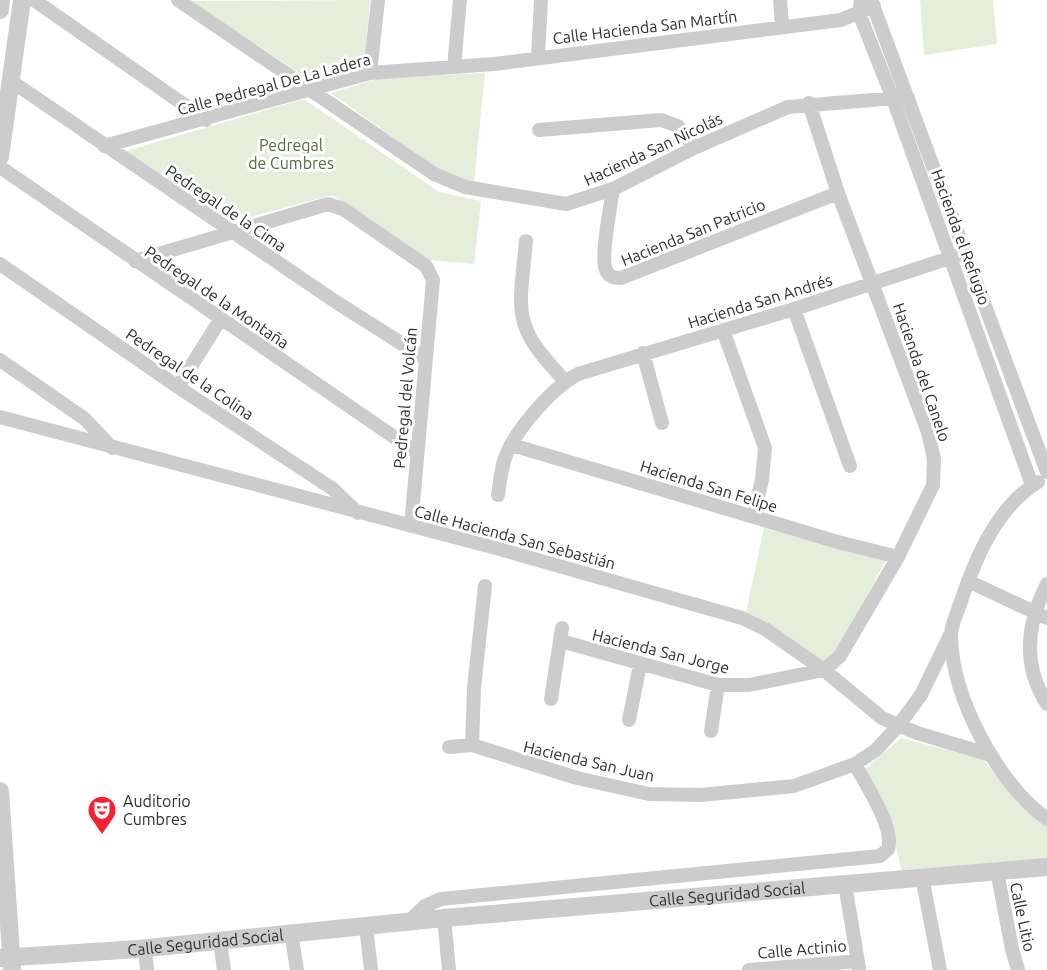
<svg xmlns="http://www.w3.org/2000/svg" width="1047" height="970" viewBox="0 0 1047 970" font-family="Ubuntu,sans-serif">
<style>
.green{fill:#e5eddb}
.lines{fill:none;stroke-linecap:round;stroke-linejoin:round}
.minor{stroke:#ccc;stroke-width:14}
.tertiary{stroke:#ccc;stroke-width:18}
.labels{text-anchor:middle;stroke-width:6;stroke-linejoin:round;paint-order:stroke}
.street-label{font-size:16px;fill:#2f2f2f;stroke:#fff}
.park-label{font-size:16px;fill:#526f38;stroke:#fff}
.poi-label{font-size:16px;fill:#2f2f2f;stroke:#fff;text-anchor:start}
</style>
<rect width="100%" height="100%" fill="#fff"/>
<path class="green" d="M370,0L364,67L313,82L191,1Z
M920,0H993L997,44L924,55Z
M485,73L474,183L446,175L331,93L380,78Z
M304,99L439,192L481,201L474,264L429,260L332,195L232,222L126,151Z
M764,528L885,561L832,664L822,669L767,622L746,612Z
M901,738L983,759L1017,802L1047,826V860L901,870C895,833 883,802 863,771Z"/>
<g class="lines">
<path class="minor" d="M34,0L206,120
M178,0L434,174L465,187L566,204L613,189L694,148L788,107L908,97
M780,0L782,26
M861,0L859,13L893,99L1032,485
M871,0L1047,472
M538,57L541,0
M454,67L460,0
M370,73L378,0
M11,81L336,302L426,359
M539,130L661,120L678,126L694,148
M104,146L370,73L494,64L841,20L874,6
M0,167L416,452
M613,189C611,204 600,258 606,270C609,277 614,278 621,278L838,193
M526,241C519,315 511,324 565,381
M135,261L328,204L343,209L426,266L433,280L411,526
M0,264L178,387L333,489L358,513
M794,309L850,466
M723,330L765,448L762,480L753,516
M643,353L662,423
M0,360L85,419L112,448
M178,387L220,320
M0,417L496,548L742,618L765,629L824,670L882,718L917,733L991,755
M512,445L838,542L898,557
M1038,482C995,508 974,562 959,607C956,616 950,628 951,638C953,700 998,783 1047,819
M498,495C500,483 501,469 505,458C515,430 552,388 578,374L794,309L965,253
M968,581L1047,618
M1047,584C1027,623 1022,665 1047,704
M561,641L718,685H749L824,670L840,656L898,557L933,485L934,459L928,432L838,193L809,103
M551,699L562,628
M629,720L640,665
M711,731L718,685
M472,745L474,688L485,586
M449,747L472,745L577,778L649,794L701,795L794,786L855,764L876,750L898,726L921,695L950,635
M997,871L1012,949L1018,970
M922,877L940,970
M845,884L859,968
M444,918L449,970
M408,922L425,906L441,899L880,856L888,849C895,827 865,784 855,764
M366,926L371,970
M291,932L297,970
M220,941L224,970
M145,949L147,970
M749,970L858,961"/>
<g class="tertiary">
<path d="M0,10L1,0"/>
<path d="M0,157L22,0"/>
<path d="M0,791L12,968"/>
<path id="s1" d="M0,958L138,949L444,918L1047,867"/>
</g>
</g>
<defs>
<g id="theatre-pin" transform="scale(1.5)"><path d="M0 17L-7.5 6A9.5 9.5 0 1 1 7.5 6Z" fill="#f42333" stroke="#fff"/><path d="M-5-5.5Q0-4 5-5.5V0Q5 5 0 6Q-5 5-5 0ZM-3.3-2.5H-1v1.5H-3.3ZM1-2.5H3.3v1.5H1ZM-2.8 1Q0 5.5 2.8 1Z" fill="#fff"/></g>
</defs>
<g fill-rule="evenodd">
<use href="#theatre-pin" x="102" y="810"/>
</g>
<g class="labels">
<g class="street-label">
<text transform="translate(645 27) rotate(-7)" y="6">Calle Hacienda San Martín</text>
<text transform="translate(274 84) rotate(-15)" y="6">Calle Pedregal De La Ladera</text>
<text transform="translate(653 149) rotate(-25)" y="6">Hacienda San Nicolás</text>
<text transform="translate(226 208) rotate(34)" y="6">Pedregal de la Cima</text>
<text transform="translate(693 232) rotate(-22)" y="6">Hacienda San Patricio</text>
<text transform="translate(961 237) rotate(70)" y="6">Hacienda el Refugio</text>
<text transform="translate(217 297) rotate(34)" y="6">Pedregal de la Montaña</text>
<text transform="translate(760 301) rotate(-17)" y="6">Hacienda San Andrés</text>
<text transform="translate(922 372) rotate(71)" y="6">Hacienda del Canelo</text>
<text transform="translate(190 374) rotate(34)" y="6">Pedregal de la Colina</text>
<text transform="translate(405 398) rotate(-85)" y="6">Pedregal del Volcán</text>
<text transform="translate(709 486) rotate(17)" y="6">Hacienda San Felipe</text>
<text transform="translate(515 537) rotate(15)" y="6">Calle Hacienda San Sebastián</text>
<text transform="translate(661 651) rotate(14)" y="6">Hacienda San Jorge</text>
<text transform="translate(589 761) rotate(13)" y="6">Hacienda San Juan</text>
<text dy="6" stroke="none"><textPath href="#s1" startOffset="730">Calle Seguridad Social</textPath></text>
<text transform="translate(1023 917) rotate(78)" y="6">Calle Litio</text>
<text dy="6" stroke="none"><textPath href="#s1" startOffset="206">Calle Seguridad Social</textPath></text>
<text transform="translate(802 949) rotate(-5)" y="6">Calle Actinio</text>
</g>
<g class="park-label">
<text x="291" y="151">Pedregal<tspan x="291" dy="18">de Cumbres</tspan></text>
</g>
<g class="poi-label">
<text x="123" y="807">Auditorio<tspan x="123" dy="18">Cumbres</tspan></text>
</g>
</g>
</svg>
